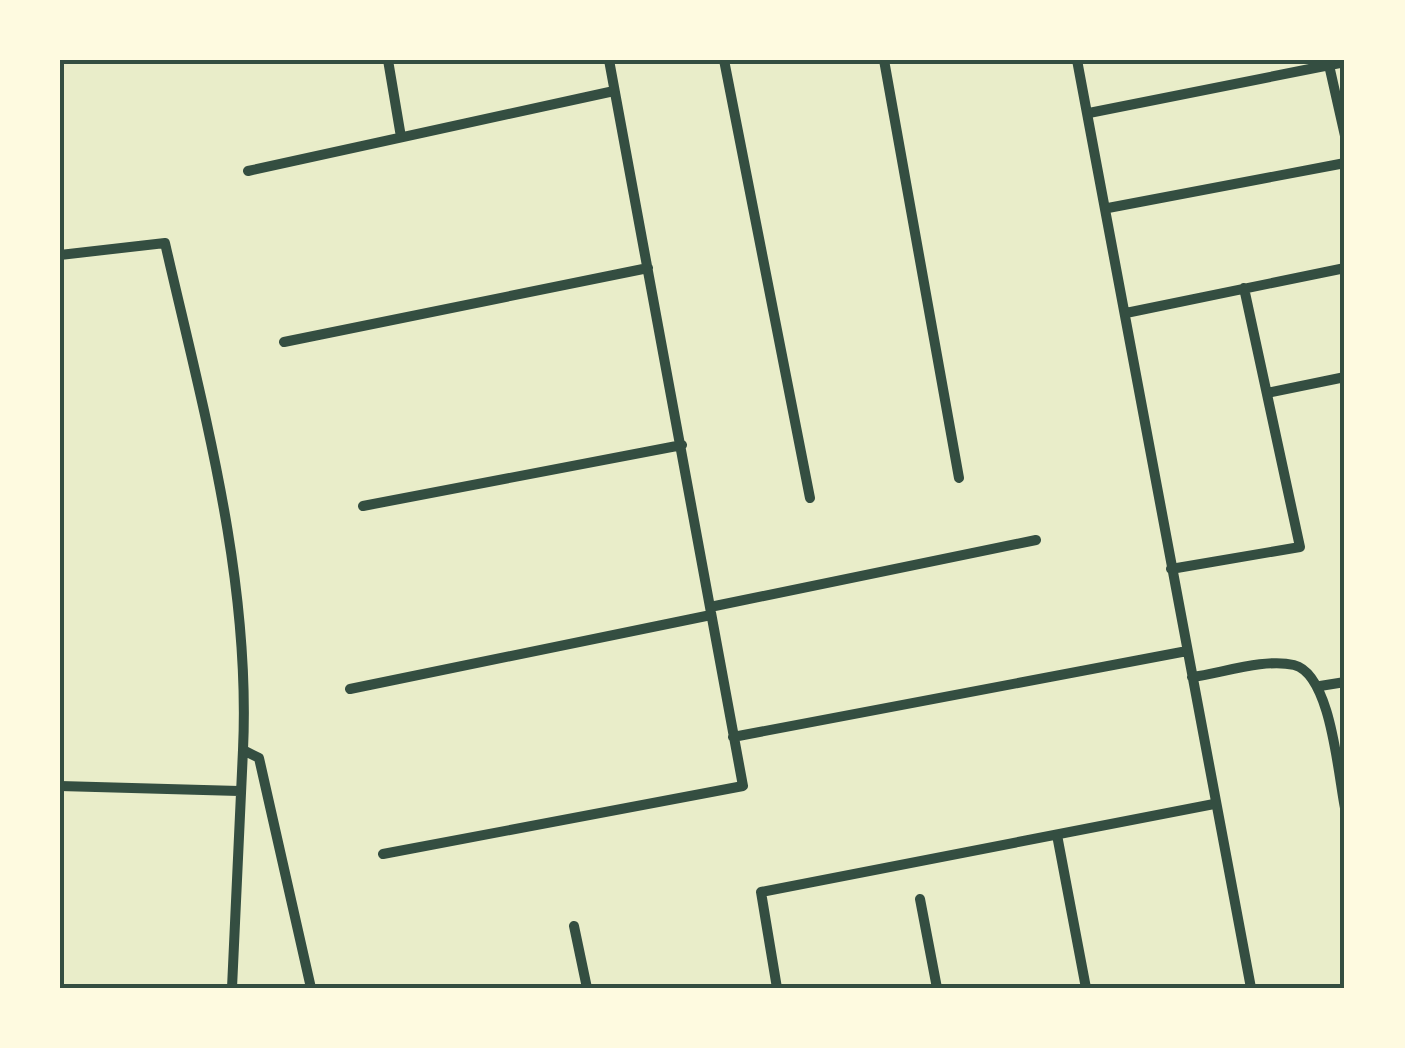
<svg xmlns="http://www.w3.org/2000/svg" width="1405" height="1048" viewBox="0 0 1405 1048" font-family="'Archivo Narrow',sans-serif">
<style>
.lines{fill:none;stroke-linecap:round;stroke-linejoin:round}
.minor{stroke:#344e41;stroke-width:10}
.neatline{fill:none;stroke:#344e41;stroke-width:4}
</style>
<rect width="100%" height="100%" fill="#e9edc9"/>
<g class="lines">
<path class="minor" d="M388,60L401,137
M724,60L810,498
M884,60L959,478
M1077,60L1251,988
M1329,65L1345,136
M1089,113L1345,62
M248,171L614,91
M1108,208L1345,163
M60,255L165,243C203,409 251,578 243,750L259,758L311,988
M1126,313L1345,268
M284,342L648,268
M1267,393L1345,377
M363,506L682,445
M1171,569L1300,547L1244,288
M710,607L1036,540
M1192,677C1222,673 1265,658 1294,665C1331,674 1338,774 1345,808
M1320,686L1345,682
M350,689L711,615
M733,737L1187,651
M60,786L239,791
M1057,835L1086,988
M383,854L743,786L609,60
M920,899L937,988
M574,926L587,988
M232,988L243,750
M777,988L761,892L1214,804"/>
</g>
<rect width="1405" height="1048" fill="none" stroke="#fefae0" stroke-width="125"/>
<rect x="62" y="62" width="1280" height="924" class="neatline"/>
</svg>
